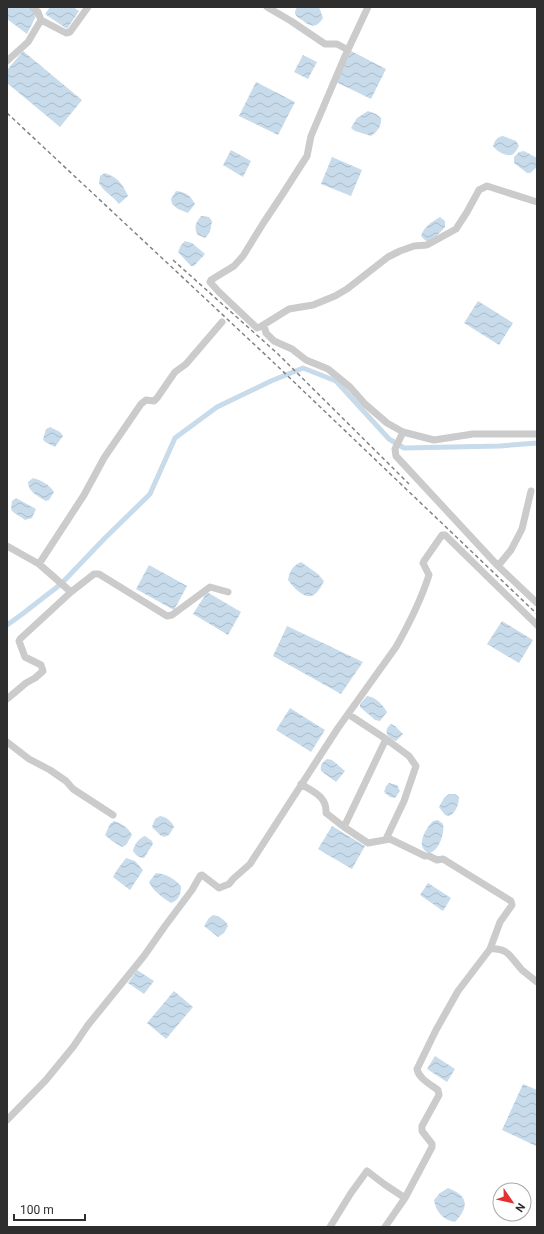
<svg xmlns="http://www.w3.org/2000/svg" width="544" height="1234" viewBox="0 0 544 1234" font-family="Roboto,sans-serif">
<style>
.water{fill:url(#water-waves)}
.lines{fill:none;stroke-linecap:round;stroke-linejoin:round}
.canal{stroke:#c7dbeb;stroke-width:5}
.minor{stroke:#cbcbcb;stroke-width:7}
.rail{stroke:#838383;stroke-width:1.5;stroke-dasharray:4 3;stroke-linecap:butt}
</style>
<defs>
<pattern id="water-waves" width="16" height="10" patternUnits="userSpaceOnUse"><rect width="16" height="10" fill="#c7dbeb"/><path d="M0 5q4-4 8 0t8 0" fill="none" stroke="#abbcca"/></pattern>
</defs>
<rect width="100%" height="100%" fill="#fff"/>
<path class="water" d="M7,7H27L37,14L27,34L7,19Z
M50,7H73L79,11L67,29L45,14Z
M297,7H319L323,18C316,29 311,27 302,20C299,18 296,17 295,13C295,11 296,9 297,7Z
M23,51L82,100L60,127L7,83V70Z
M351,51L386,69L371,99L336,82Z
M303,55L317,62L308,79L294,72Z
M256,82L295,102L278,135L239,116Z
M368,111L376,114L381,118C382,126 377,132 371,136L355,131L351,128L357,118Z
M503,136L516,141L519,146C517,149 516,152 513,154C508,158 496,151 493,146C495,140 497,137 503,136Z
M231,150L251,161L243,177L223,165Z
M524,151L537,158V167L530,173H527L514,163V157L519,152Z
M332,157L362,170L351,196L321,184Z
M105,173C117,177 123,184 128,196L119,204C113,196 104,192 99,183L100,176Z
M176,191C186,192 190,195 195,204L188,213L178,209L172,204L171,199Z
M201,216L209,217L212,221L210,232L205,238L198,235C193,228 196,222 201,216Z
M440,217L445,221V227L433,240L427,242L421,236C424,226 432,222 440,217Z
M185,241L192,243L205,254L194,266H191L178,252L181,245Z
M478,301L513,323L499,345L464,323Z
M50,427L60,432L63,436L55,447L45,442L43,439L46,429Z
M33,478C41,480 50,485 54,492L49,500L46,501C39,497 28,492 28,482Z
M16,498L36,509L32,518L25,520L13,512L11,509L12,501Z
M301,562L318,574L324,581C322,585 319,591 315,594C306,602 293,587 288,580C290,571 292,566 301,562Z
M149,565L187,586L174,610L136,589Z
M207,592L241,612L228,635L193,614Z
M502,621L533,640L519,663L487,644Z
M287,626L363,662L341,694L273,656Z
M367,696C376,697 382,704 387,712L380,721L375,720L360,707V704Z
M290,708L325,730L311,752L276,730Z
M391,724L395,726L403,734L396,741C388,738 382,731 391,724Z
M327,759L332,760L345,771L336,782L321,771C320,765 322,763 327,759Z
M389,783L397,785L400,791L395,798L390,797L384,792L386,786Z
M449,794H455L459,797C459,804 456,813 449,816L445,815L439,807L444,798Z
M160,816C166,817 172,821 174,827L169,835L164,837L160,835L152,827L155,819Z
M438,820L443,824C445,833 439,851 429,853C414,847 426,828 433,821Z
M114,821C121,823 129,828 132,835L126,845L122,847L112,841L105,835L110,824Z
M332,826L365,846L352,869L318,849Z
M145,836L152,841L153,844L144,858C139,858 136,855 133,851C134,845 139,838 145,836Z
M126,858L135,861L143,870L130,890L113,877L117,870Z
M156,873C166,874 174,878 181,886C181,894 179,900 171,903C163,898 153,891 149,882Z
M428,883L451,898L443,911L420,895Z
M213,915C219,916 226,920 228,926L224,933L218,937L204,926L209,918Z
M137,970L154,981L144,994L128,983Z
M174,991L193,1007L166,1039L147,1023Z
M435,1056L455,1069L447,1082L427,1069Z
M523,1084L537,1090L536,1146L502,1130Z
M448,1188C469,1196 469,1207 455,1222C443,1220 436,1212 434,1200L440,1193Z"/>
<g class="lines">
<path class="canal" d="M7,625L21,615L61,584L104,539L150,494L175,438L217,407L271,381L303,368L336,381L389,439L404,448L500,446L537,443"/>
<path class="minor" d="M267,7L291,21L325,44H337L348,50
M368,7L345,56L311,136L307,156L282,195L264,222L243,256L234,266L211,280L210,282L219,292L257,328L260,327L289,309L313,305L335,296L347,289L388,257L400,251L414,246L427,245L456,229L467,212L479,190L487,186L537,202
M41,20L66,33L70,32L88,7
M7,61L28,42L41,20L38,12L32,7
M264,325L266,333L274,341L292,349L306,360L328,369L350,387L365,404L387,423L403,432L434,440L473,434H537
M403,432L395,449L396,456L498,566
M531,491L522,529L511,550L498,566L537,603
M7,546L39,564L84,495L104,458L141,404L146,400L154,401L157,398L175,372L186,364L222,322
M39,564L71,592L94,574H99L167,616L172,615L210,587L228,592
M7,699L26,683L35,678L43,671L41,665L25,657L19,641L20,639L71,592
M348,714L386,739L344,827L368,843L390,839L425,856H429L437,860L443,859L511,901L512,905L500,922L490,949
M386,739L409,756L416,766L404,801L386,839
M7,742L29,759L50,770L66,781L73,789L113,815
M301,784C313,792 327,796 326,813L344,827
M7,1120L46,1080L73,1047L88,1025L144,956L165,926L192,890L200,876L202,875L219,888L229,884L233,879L250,864L338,728L396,647C409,624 421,600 429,575L423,563L424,561L442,535H445L537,625
M330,1227L351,1193L367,1171L384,1184L405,1198
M385,1227L405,1198L432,1147V1144L422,1131V1126L439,1095L438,1090C430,1084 419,1079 417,1069L436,1030L458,991L490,949C508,947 511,958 522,970C527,974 532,978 537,982"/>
<path class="rail" d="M7,113L272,361L537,614
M173,260L278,354L409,484"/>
</g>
<rect width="544" height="1234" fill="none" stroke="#2e2e2e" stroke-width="16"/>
<g transform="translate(512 1202) rotate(124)"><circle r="19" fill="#ffffff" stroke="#ababab"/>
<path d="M0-3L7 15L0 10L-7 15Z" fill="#e53031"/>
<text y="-6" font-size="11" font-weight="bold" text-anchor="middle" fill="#2e2e2e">N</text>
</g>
<path d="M14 1214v6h71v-6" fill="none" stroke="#2e2e2e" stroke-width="2"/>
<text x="20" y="1214" font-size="12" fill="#2e2e2e" stroke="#ffffff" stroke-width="3" paint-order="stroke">100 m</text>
</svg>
